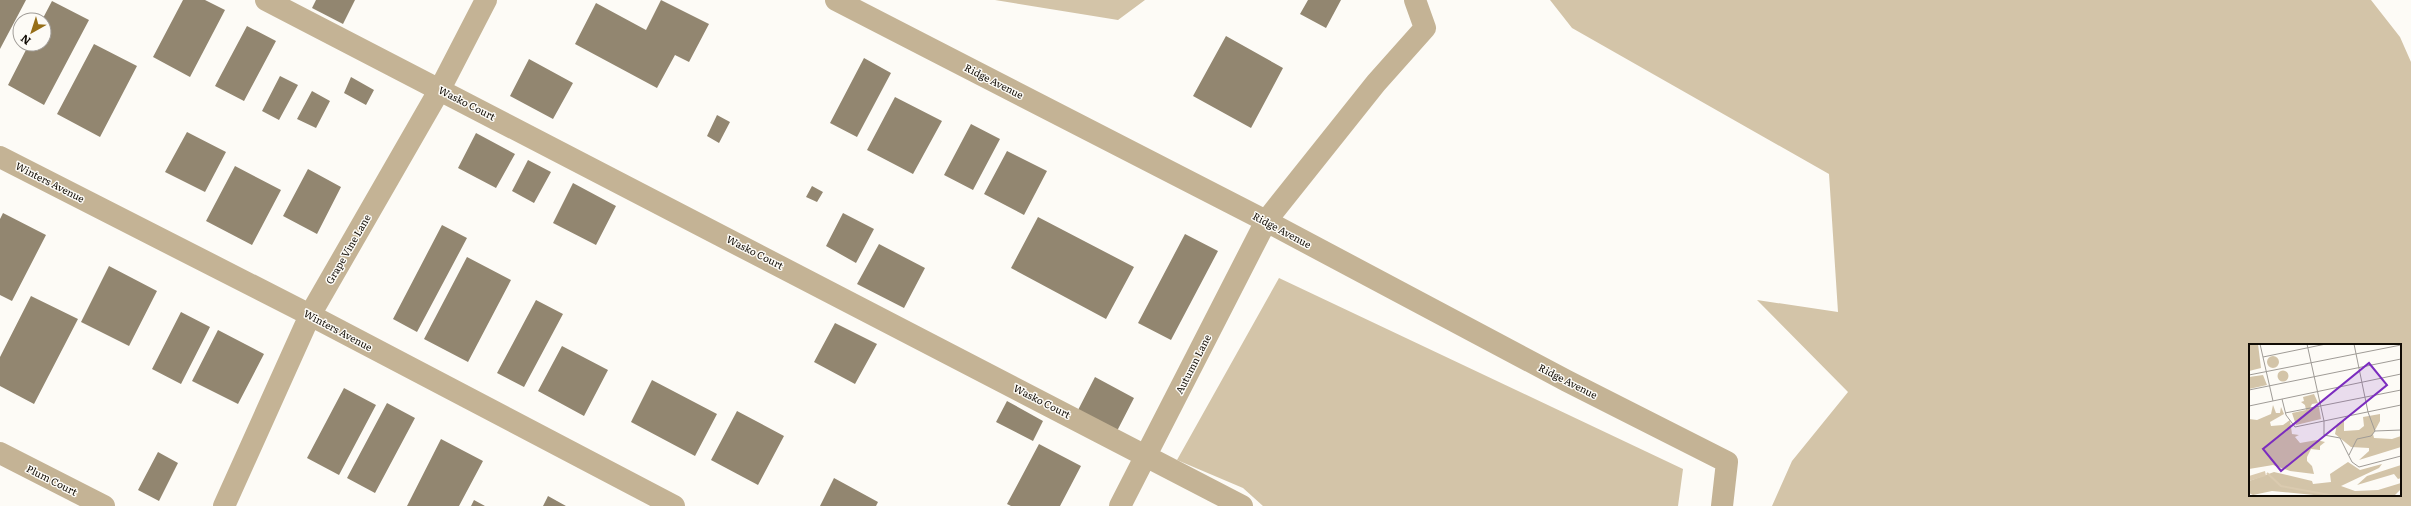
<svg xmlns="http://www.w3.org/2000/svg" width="2411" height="506" viewBox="0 0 2411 506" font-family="Literata,serif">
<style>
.forest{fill:#d3c4a8;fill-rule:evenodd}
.building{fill:#928670}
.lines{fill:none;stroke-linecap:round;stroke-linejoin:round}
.minor{stroke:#c4b395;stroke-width:22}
.labels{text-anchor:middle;stroke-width:3;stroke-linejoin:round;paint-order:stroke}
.street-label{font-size:10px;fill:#110c05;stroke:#fdfbf6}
.inset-river{fill:none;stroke:#dacaaf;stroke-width:2}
.inset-road{fill:none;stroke:#9f9b96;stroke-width:1}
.view{fill:#7b2cbf;fill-opacity:0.15;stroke:#7b2cbf;stroke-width:2}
.inset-edge{fill:none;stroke:#110c05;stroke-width:2}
</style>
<rect width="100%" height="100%" fill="#fdfbf6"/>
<path class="forest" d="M995,0H1145L1118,20Z
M1550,0H2371L2400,37L2411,62V506H1772L1792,461L1848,392L1757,300L1838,312L1829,174L1572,28ZM2250,345H2400V495H2250Z
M1279,278L1683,469L1678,506H1263L1243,488L1177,460Z"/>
<path class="building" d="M0,0H26L0,49Z
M183,0H205L225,10L190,77L153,57Z
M316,0H355L343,24L312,8Z
M661,0L709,24L689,62L675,55L657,88L575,44L596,3L646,30Z
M1308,0H1341L1326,28L1300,14Z
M52,1L89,20L44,105L8,85L29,44H44V20H42Z
M247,26L276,41L244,101L215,86Z
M1226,36L1283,68L1251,128L1193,96Z
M94,44L137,66L100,137L57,114Z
M864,58L891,73L857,137L830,123Z
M529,59L573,83L553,119L510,96Z
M280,76L298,85L279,120L262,111Z
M351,77L374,90L366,105L344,93Z
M312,91L330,101L316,128L297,119Z
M895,97L942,121L913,174L867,150Z
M717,115L730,122L719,143L707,136Z
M971,124L1000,139L973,190L944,175Z
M187,132L226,152L205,192L165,172Z
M476,133L515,154L496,188L458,168Z
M1007,151L1047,171L1024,215L984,194Z
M528,160L551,172L534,203L512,191Z
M235,166L281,190L252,245L206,221Z
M308,169L341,187L317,234L283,216Z
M573,183L616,206L596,245L553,223Z
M812,186L823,192L817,202L806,197Z
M3,213L46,235L12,301L0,295V219Z
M843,213L874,229L856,263L826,246Z
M1038,217L1134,267L1106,319L1011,268Z
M442,225L467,238L417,332L393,319Z
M1185,234L1218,251L1171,340L1138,323Z
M879,244L925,268L904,308L857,284Z
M467,257L511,280L468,362L424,339Z
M109,266L157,291L129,346L81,322Z
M31,296L78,319L34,404L0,386V357Z
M536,300L563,314L524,387L497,373Z
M181,312L210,327L181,384L152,369Z
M835,323L877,344L855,384L814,362Z
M218,330L264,354L238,404L192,381Z
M562,346L608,370L584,416L538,391Z
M1095,377L1134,398L1117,431L1078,410Z
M652,380L717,414L695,456L631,422Z
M344,388L376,405L339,475L307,458Z
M1007,401L1043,421L1033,441L996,422Z
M387,403L415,418L375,493L347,478Z
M737,411L784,436L758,485L711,460Z
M441,439L483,461L459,506H407Z
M1039,444L1081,466L1060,506H1011L1007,504Z
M158,452L178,463L159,501L138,490Z
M834,478L878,502L876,506H820Z
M548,496L566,506H543Z
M474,500L485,506H471Z"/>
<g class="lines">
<path class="minor" d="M266,0L1242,506
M836,0L1266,221L1567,381L1727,462L1722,506
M0,157L310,315L674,506
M0,453L104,506
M224,506L310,315L440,89L486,0
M1120,506L1266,221L1376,83L1425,28L1415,0"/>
</g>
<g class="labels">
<g class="street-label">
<text transform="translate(994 81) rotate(27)" y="4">Ridge Avenue</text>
<text transform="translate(467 103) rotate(27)" y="4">Wasko Court</text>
<text transform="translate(50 182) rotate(27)" y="4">Winters Avenue</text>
<text transform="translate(1282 230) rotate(28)" y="4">Ridge Avenue</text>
<text transform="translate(348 249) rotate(-60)" y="4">Grape Vine Lane</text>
<text transform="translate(755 252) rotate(27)" y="4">Wasko Court</text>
<text transform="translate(338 330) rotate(28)" y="4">Winters Avenue</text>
<text transform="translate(1193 364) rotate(-63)" y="4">Autumn Lane</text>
<text transform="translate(1568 381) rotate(27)" y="4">Ridge Avenue</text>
<text transform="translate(1042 401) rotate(27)" y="4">Wasko Court</text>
<text transform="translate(52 480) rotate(27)" y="4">Plum Court</text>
</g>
</g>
<g transform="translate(2249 344)">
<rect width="152" height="152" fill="#fdfbf6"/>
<path d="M0,0H9L12,24L0,27ZM18 18a6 6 0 1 1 12 0a6 6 0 1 1-12 0ZM28.5 32a5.5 5.5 0 1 1 11 0a5.5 5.5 0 1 1-11 0ZM14,31L18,41L0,45V33ZM65,50L69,59L63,60L61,64L70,63L72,75L47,81L43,69L57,66L56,61L52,58L55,57L54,53ZM24,61L27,69H31L32,63L35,70L21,78L22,82L34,81L41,76L43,90L50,91L46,93L51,99L68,96L76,98L71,102V106L62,105L58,113V117L63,122L65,130L41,127L24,121L0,125V75L8,76L22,70ZM131,70V77L124,90L125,94L143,95L152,92V103L110,116L120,107V104L102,103L86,90L88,80L95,76V87L110,86L115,82L114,73ZM99,118L111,126L133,120L130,124L92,142L106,147L129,146L152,139V145L145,152H75L23,147L4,151L0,149V137L25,128L63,137L64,140L82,138L81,130ZM152,121V134L149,135L145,130L108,141L118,132Z" fill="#d3c4a8"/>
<path d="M16,127L17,132L0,137V132Z" fill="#dacaaf"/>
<path class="inset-river" d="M18,129L32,142L86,152"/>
<path class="inset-road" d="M11,0L24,57M58,0L75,77V91L91,94L103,118L110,123L152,112M105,0L119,68L126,87L152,86M14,13L77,0M0,31L152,1M0,46L152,15M33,55L37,71L46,83L152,61M0,62L152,30M36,69L152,46M100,111L108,95L122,92L126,87"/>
<path class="view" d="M120,19L138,41L32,127L14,105Z"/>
<rect width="152" height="152" class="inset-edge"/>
</g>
<g transform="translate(32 32) rotate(219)"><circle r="19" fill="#fdfbf6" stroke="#9f9b96"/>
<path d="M0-3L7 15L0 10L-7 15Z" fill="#966e18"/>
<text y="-6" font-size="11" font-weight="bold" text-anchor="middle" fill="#110c05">N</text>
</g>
</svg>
